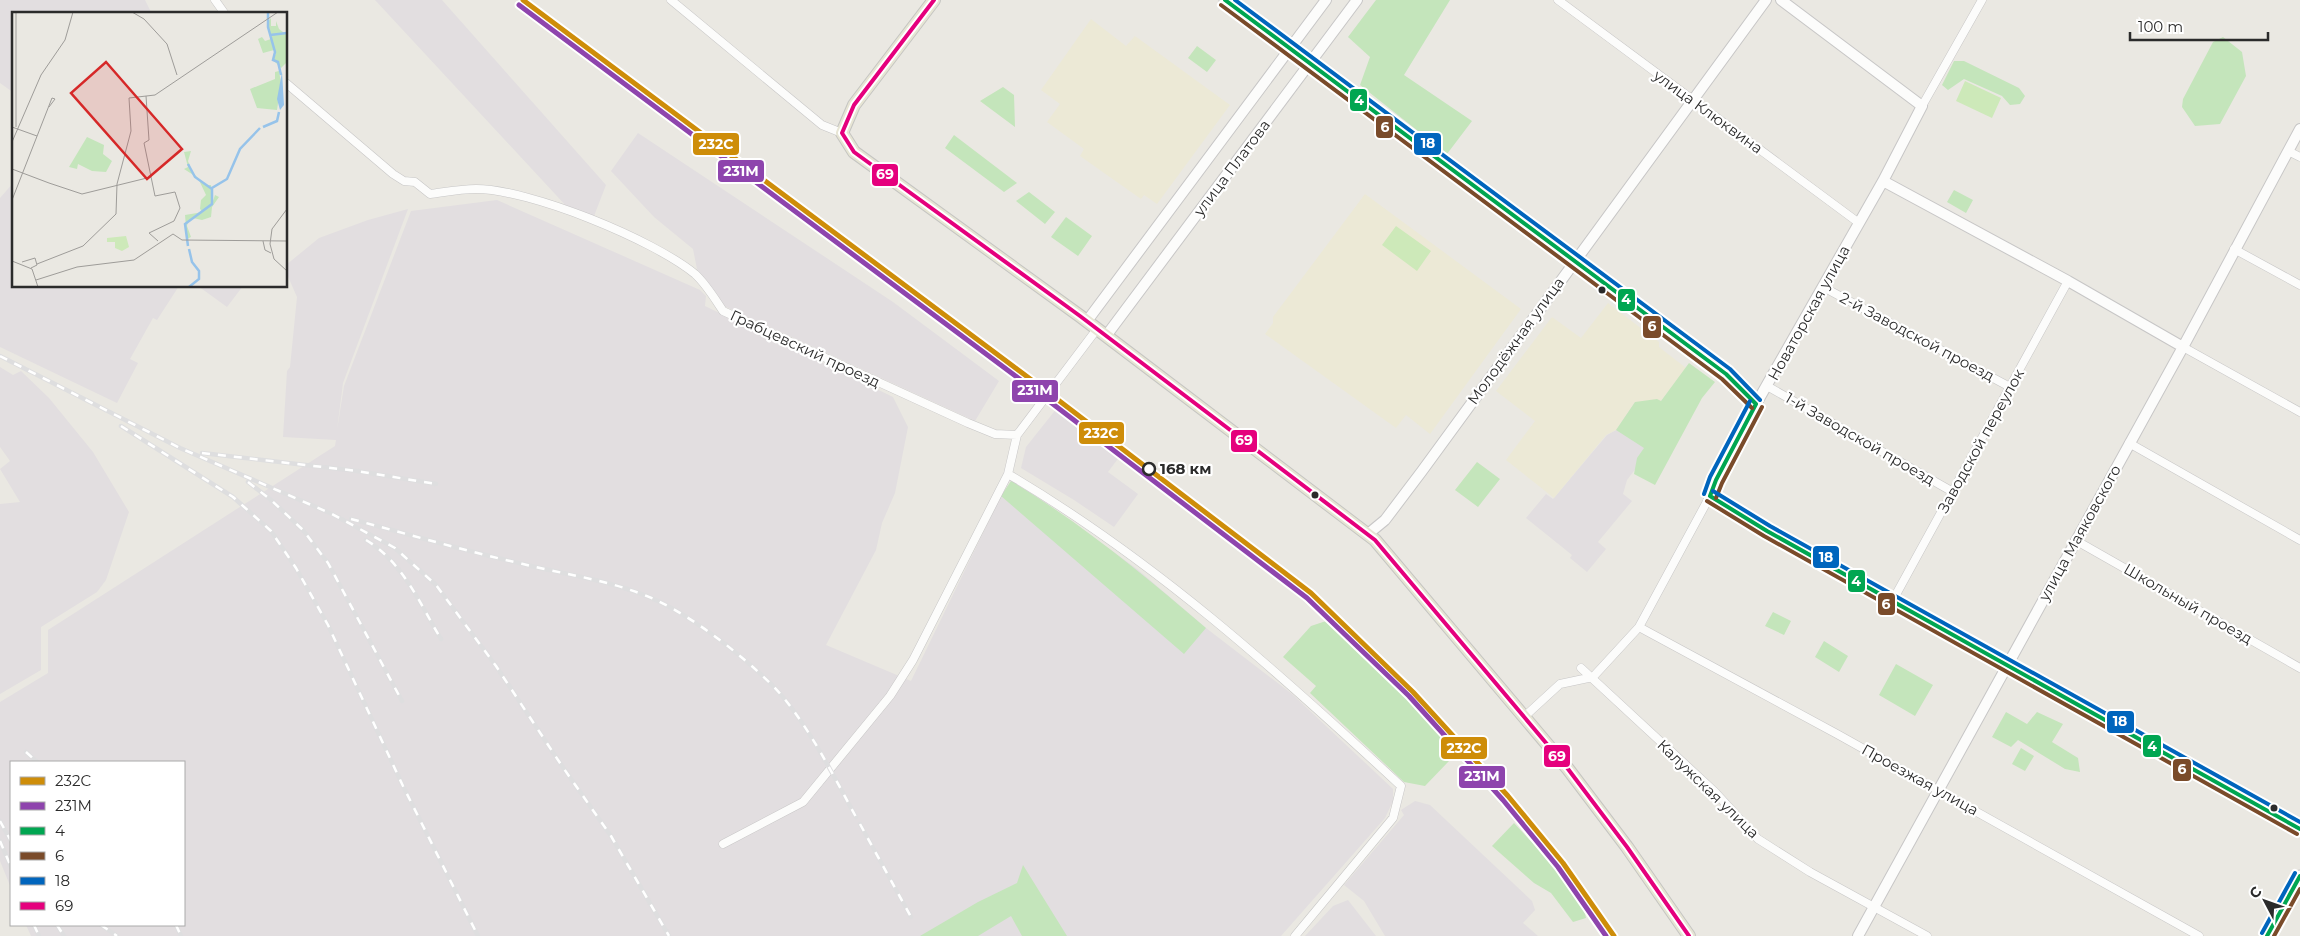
<svg xmlns="http://www.w3.org/2000/svg" width="2300" height="936" viewBox="0 0 2300 936" font-family="Montserrat,sans-serif">
<style>
.industrial{fill:#e2dee0}
.education{fill:#ece9d6}
.green{fill:#c4e5bb}
.pitch{fill:#cde9b9}
.lines{fill:none;stroke-linecap:round;stroke-linejoin:round}
.minor-casing{stroke:#c7c6c6;stroke-width:9}
.tertiary-casing{stroke:#c7c6c6;stroke-width:12}
.secondary-casing{stroke:#c7c6c6;stroke-width:13}
.primary-casing{stroke:#c5c5c2;stroke-width:14}
.minor{stroke:#fcfcfb;stroke-width:8}
.tertiary{stroke:#fcfcfb;stroke-width:10}
.secondary{stroke:#fcfcfb;stroke-width:11}
.primary{stroke:#e7e5d4;stroke-width:12}
.rail-casing{stroke:#dededf;stroke-width:4.5}
.rail{stroke:#fff;stroke-width:2.5;stroke-dasharray:8;stroke-linecap:butt}
.bus-1-casing{stroke:#fff;stroke-width:8}
.bus-2-casing{stroke:#fff;stroke-width:8}
.bus-3-casing{stroke:#fff;stroke-width:8}
.bus-4-casing{stroke:#fff;stroke-width:8}
.bus-1{stroke:#00a651;stroke-width:4}
.bus-2{stroke:#7a4b2a;stroke-width:4}
.bus-3{stroke:#0065bd;stroke-width:4}
.bus-4{stroke:#e5007d;stroke-width:4}
.rail-1-casing{stroke:#fff;stroke-width:9}
.rail-2-casing{stroke:#fff;stroke-width:9}
.rail-1{stroke:#ce8d09;stroke-width:5}
.rail-2{stroke:#8e44ad;stroke-width:5}
.bus-dot{fill:#2b2b2b;stroke:#fff;stroke-width:2}
.stop-dot{fill:#fff;stroke:#2b2b2b;stroke-width:2.5}
.labels{text-anchor:middle;stroke-width:4.5;stroke-linejoin:round;paint-order:stroke}
.street-label{font-size:15px;fill:#2b2b2b;stroke:#fff}
.stop-label{font-size:15px;font-weight:bold;fill:#2b2b2b;stroke:#fff;text-anchor:start}
.inset-river{fill:none;stroke:#96c3ea;stroke-width:2.5}
.inset-road{fill:none;stroke:#9e9c99;stroke-width:1}
.view{fill:#d62828;fill-opacity:0.15;stroke:#d62828;stroke-width:2.5}
.inset-edge{fill:none;stroke:#2b2b2b;stroke-width:2.5}
.line-badge{stroke:#fff;stroke-width:2}
.badge-label{font-size:14px;text-anchor:middle;font-weight:bold;fill:#fff}
</style>
<rect width="100%" height="100%" fill="#eae8e2"/>
<path class="industrial" d="M0,0H145L152,14H14V93L0,83Z
M375,0H442L606,185L594,216L568,208Z
M638,133L893,302L999,381L975,421L726,307L697,269L693,249L654,217L611,171Z
M14,182V286H179L157,320L153,318L130,359L138,363L117,403L0,347V198Z
M497,200L700,290L706,296L705,306L893,397L908,427L895,493L882,523L876,550L826,645L911,681L1001,496L1011,481L1035,495L1137,569L1206,628L1292,694L1393,789V801L1385,818L1281,936H31L26,925H184V762H11V888L0,861V702L48,673V630L335,446L336,440L283,437L287,371L290,367L297,297L286,272V265L319,238L368,220L408,209L343,383L337,430L344,386L411,211Z
M198,286H243L227,307Z
M0,367L13,375L21,371L49,398L93,452L129,512L106,580L97,592L41,627V670L0,694V504L20,502L0,469L10,461L0,447Z
M1635,402H1660L1678,413L1627,480L1623,494L1632,501L1598,542L1606,549L1587,572L1570,558L1572,555L1526,518L1546,494L1553,499L1607,435L1616,430Z
M1057,408L1120,456L1108,472L1138,494L1114,527L1074,500L1021,468L1026,447Z
M1415,801L1430,805L1532,901L1535,910L1523,923L1538,936H1385L1364,901L1344,885L1404,815L1401,810Z
M1348,900L1376,936H1305L1333,906Z"/>
<path class="education" d="M1091,19L1126,46L1135,36L1230,105L1157,204L1144,195L1141,199L1080,156L1084,149L1047,122L1060,104L1041,90Z
M1365,194L1521,309L1430,434L1406,415L1396,428L1265,334L1273,323V317Z
M1608,303L1659,342V347L1686,368L1660,402H1635L1616,430L1606,435L1554,498L1506,460L1535,421L1496,391L1552,317L1581,338Z"/>
<path class="green" d="M1376,0H1450L1404,75L1472,121L1447,154L1360,85L1370,57L1348,37Z
M2223,37L2242,52L2246,76L2220,124L2195,126L2182,107L2183,99L2213,42Z
M1197,46L1216,60L1207,72L1188,58Z
M1954,61H1964L2019,88L2025,96L2020,104L2010,105L2002,96L1964,79L1948,90L1942,85Z
M1003,87L1014,95L1015,127L980,101Z
M954,135L1017,183L1004,192L945,148Z
M1954,190L1973,200L1966,213L1947,202Z
M1029,192L1055,212L1045,224L1016,201Z
M1066,217L1092,236L1078,256L1051,237Z
M1689,363L1715,382L1702,398L1655,485L1634,474L1637,458L1644,448L1616,430L1635,402L1657,399L1661,401Z
M1477,462L1500,479L1478,507L1455,490Z
M1011,481C1081,523 1144,575 1206,628L1184,654L1001,496Z
M1773,612L1791,621L1784,635L1765,626Z
M1326,621L1450,740L1449,761L1425,786L1404,782L1310,693L1316,686L1283,657L1311,626Z
M1824,641L1848,656L1839,672L1815,657Z
M1896,664L1933,685L1915,716L1879,695Z
M2006,712L2027,724L2037,712L2063,724L2052,742L2078,758L2080,772L2065,769L2018,740L2011,747L1992,737Z
M2021,748L2034,756L2025,771L2012,764Z
M1514,823C1531,842 1584,895 1586,918L1573,922L1551,893L1534,883L1492,846Z
M1023,865L1067,936H1022L1011,916L978,936H920L978,902L1017,883Z"/>
<path class="pitch" d="M1965,81L2001,98L1992,118L1956,101Z
M1396,226L1431,251L1417,271L1382,245Z"/>
<g class="lines">
<g class="minor-casing">
<path id="minor" d="M215,0L225,14
M671,0L822,125L842,133
M1558,0L1859,223
M286,83L393,174L404,181L415,182L430,194C445,192 461,189 476,189C530,189 654,240 695,274C706,284 715,299 723,311L968,423L995,434L1017,435
M1922,106L1982,0
M2288,151L2300,157
M2234,249L2300,285
M1823,287L2010,387
M2183,347L2300,412
M1767,386L1953,492
M2129,443L2300,540
M1008,474C1154,560 1277,671 1401,786L1393,818L1295,936
M2075,540L2300,668
M1893,600L2068,281
M1639,627L1837,734L2199,936
M1581,668L1715,792L1758,839L1810,872L1927,936
M1524,717L1560,684L1593,677L1639,627L1710,496
M723,844L803,802L890,696L913,660L1008,474L1017,435L1097,329"/>
</g>
<g class="tertiary-casing">
<path id="tertiary" d="M1883,181L2068,281L2183,347
M1087,321L1326,0
M1106,336L1357,0
M1756,404L1883,181L1922,106L1781,0
M1368,534L1385,520L1422,471L1766,0
M1858,936L2183,347L2300,129"/>
</g>
<g class="secondary-casing">
<path id="secondary" d="M1225,0L1585,268L1743,389L1756,404L1716,480L1710,496L1767,531L2300,829
M2267,936L2300,876"/>
</g>
<g class="primary-casing">
<path id="primary" d="M934,0L854,105L842,133L854,152L1080,316L1375,540L1568,769L1627,847L1689,936"/>
</g>
<use href="#minor" class="minor"/>
<use href="#tertiary" class="tertiary"/>
<use href="#secondary" class="secondary"/>
<use href="#primary" class="primary"/>
<g class="rail-casing">
<path id="rail" d="M0,356L180,448L332,514L395,548L436,585L496,666L562,766L611,836L669,936
M121,426L233,497L271,531L296,568L328,625L403,786L478,936
M202,453L357,471L436,484
M248,482L271,500L303,530L328,563L402,701
M351,519C408,534 465,551 523,564C567,575 616,581 658,601C697,620 742,655 773,686C806,720 833,775 856,817
M366,540C403,562 420,604 441,639
M26,752L37,762
M0,821L11,841
M860,824L911,917
M0,841L11,867
M34,925L39,936
M57,925L64,936
M101,925L117,936
M176,925L181,936"/>
</g>
<use href="#rail" class="rail"/>
<g class="bus-1-casing">
<path id="bus-1" d="M1225,0L1726,374L1756,404
M1710,496L1767,531L2300,829
M1710,496L1716,480L1756,404
M2267,936L2300,876"/>
</g>
<g class="bus-2-casing">
<path id="bus-2" d="M1221,5L1722,379L1752,408
M1716,498L1722,483L1762,407
M1707,501L1764,536L2297,834
M2274,936L2300,889"/>
</g>
<g class="bus-3-casing">
<path id="bus-3" d="M1235,0L1730,369L1760,400
M1713,491L1770,526L2300,822
M1704,494L1710,477L1750,401
M2262,933L2295,873"/>
</g>
<g class="bus-4-casing">
<path id="bus-4" d="M934,0L854,105L842,133L854,152L1080,316L1375,540L1568,769L1627,847L1689,936"/>
</g>
<use href="#bus-1" class="bus-1"/>
<use href="#bus-2" class="bus-2"/>
<use href="#bus-3" class="bus-3"/>
<use href="#bus-4" class="bus-4"/>
<g class="rail-1-casing">
<path id="rail-1" d="M523,0L1049,393L1311,593L1413,692L1508,796L1563,863L1614,936"/>
</g>
<g class="rail-2-casing">
<path id="rail-2" d="M519,5L1045,398L1307,598L1409,696L1503,800L1558,867L1606,936"/>
</g>
<use href="#rail-1" class="rail-1"/>
<use href="#rail-2" class="rail-2"/>
</g>
<g class="bus-dot">
<circle cx="1602" cy="290" r="4.5"/>
<circle cx="1315" cy="495" r="4.5"/>
<circle cx="2274" cy="808" r="4.5"/>
</g>
<circle class="stop-dot" cx="1149" cy="469" r="6"/>
<g class="labels">
<g class="street-label">
<text transform="translate(1708 112) rotate(36)" y="5">улица Клюквина</text>
<text transform="translate(1232 168) rotate(-53)" y="5">улица Платова</text>
<text transform="translate(1809 313) rotate(-61)" y="5">Новаторская улица</text>
<text transform="translate(1917 337) rotate(28)" y="5">2-й Заводской проезд</text>
<text transform="translate(1516 341) rotate(-54)" y="5">Молодёжная улица</text>
<text transform="translate(805 349) rotate(25)" y="5">Грабцевский проезд</text>
<text transform="translate(1860 439) rotate(30)" y="5">1-й Заводской проезд</text>
<text transform="translate(1981 441) rotate(-61)" y="5">Заводской переулок</text>
<text transform="translate(2080 533) rotate(-61)" y="5">улица Маяковского</text>
<text transform="translate(2188 604) rotate(30)" y="5">Школьный проезд</text>
<text transform="translate(1920 780) rotate(29)" y="5">Проезжая улица</text>
<text transform="translate(1708 789) rotate(44)" y="5">Калужская улица</text>
</g>
<g class="stop-label">
<text x="1160" y="474">168 км</text>
</g>
</g>
<g transform="translate(12 12)">
<rect width="275" height="275" fill="#eae8e2"/>
<path d="M259,6V14H264V9L267,17L275,23V50L269,56L261,48L264,41L261,32L262,38L251,41L246,27L250,25L253,29L259,27L256,10ZM267,59L269,71L265,98L245,96L238,77L263,67V60ZM75,125L92,133L91,142L100,149L94,160L80,159L66,152L65,157L57,155ZM179,139L176,149L180,160L193,173H199L201,189L203,183L207,185L200,195L199,205L190,208L181,206L176,210L175,214L179,225L175,227L173,203L191,200L188,197L189,188L194,183L186,166L172,157L176,155L172,140Z" fill="#c4e5bb"/>
<path d="M114,224L117,235L110,239L103,236V230H95V226Z" fill="#cde9b9"/>
<path d="M270,60L272,93L268,98L265,87Z" fill="#96c3ea"/>
<path class="inset-river" d="M256,0V15L263,40L261,48L266,50L269,63M258,23L275,21M251,115L265,109L267,100M176,152L183,165L200,177M176,234L173,212L200,192V176L215,167L228,137L248,116M177,275L187,267V259L180,250L177,237"/>
<path class="inset-road" d="M4,0V115M120,0L132,7L155,32L165,63M134,84L137,128L132,131L143,184L163,180L168,196L162,209L137,221L146,229M0,115L25,124M0,130L29,63L53,28L61,0M0,157L37,171M37,171L70,182L139,165M0,188L40,86L43,87L37,95M275,197L260,217L258,232L262,247L275,259M251,229L253,238L259,241M0,249L20,257L26,275M10,250L23,246L25,253L19,256M25,252L71,234L104,202L105,172L119,119L117,86L143,83L266,0M24,268L65,255L122,248L161,222L170,228L275,229"/>
<path class="view" d="M94,50L170,137L135,167L59,81Z"/>
<rect width="275" height="275" class="inset-edge"/>
</g>
<g class="line-badge">
<rect x="1349" y="88" width="19" height="24" rx="5" fill="#00a651"/>
<rect x="1375" y="115" width="19" height="24" rx="5" fill="#7a4b2a"/>
<rect x="1413" y="132" width="29" height="24" rx="5" fill="#0065bd"/>
<rect x="692" y="132" width="48" height="24" rx="5" fill="#ce8d09"/>
<rect x="717" y="159" width="48" height="24" rx="5" fill="#8e44ad"/>
<rect x="871" y="163" width="28" height="24" rx="5" fill="#e5007d"/>
<rect x="1617" y="288" width="19" height="24" rx="5" fill="#00a651"/>
<rect x="1642" y="315" width="20" height="24" rx="5" fill="#7a4b2a"/>
<rect x="1011" y="379" width="48" height="24" rx="5" fill="#8e44ad"/>
<rect x="1078" y="421" width="47" height="24" rx="5" fill="#ce8d09"/>
<rect x="1230" y="429" width="28" height="24" rx="5" fill="#e5007d"/>
<rect x="1812" y="545" width="28" height="24" rx="5" fill="#0065bd"/>
<rect x="1847" y="569" width="19" height="24" rx="5" fill="#00a651"/>
<rect x="1877" y="592" width="19" height="24" rx="5" fill="#7a4b2a"/>
<rect x="2106" y="710" width="29" height="24" rx="5" fill="#0065bd"/>
<rect x="2142" y="734" width="20" height="24" rx="5" fill="#00a651"/>
<rect x="1440" y="736" width="48" height="24" rx="5" fill="#ce8d09"/>
<rect x="1543" y="744" width="28" height="24" rx="5" fill="#e5007d"/>
<rect x="2172" y="758" width="20" height="24" rx="5" fill="#7a4b2a"/>
<rect x="1458" y="765" width="48" height="24" rx="5" fill="#8e44ad"/>
</g>
<g class="badge-label">
<text x="1359" y="105">4</text>
<text x="1385" y="132">6</text>
<text x="1428" y="148">18</text>
<text x="716" y="149">232C</text>
<text x="741" y="176">231М</text>
<text x="885" y="179">69</text>
<text x="1626" y="304">4</text>
<text x="1652" y="331">6</text>
<text x="1035" y="395">231М</text>
<text x="1101" y="438">232C</text>
<text x="1244" y="445">69</text>
<text x="1826" y="562">18</text>
<text x="1856" y="586">4</text>
<text x="1886" y="609">6</text>
<text x="2120" y="726">18</text>
<text x="2152" y="751">4</text>
<text x="1464" y="753">232C</text>
<text x="1557" y="761">69</text>
<text x="2182" y="774">6</text>
<text x="1482" y="781">231М</text>
</g>
<rect x="10" y="761" width="175" height="165" fill="#ffffff" stroke="#aaaaaa"/>
<rect x="20" y="777" width="25" height="8" fill="#ce8d09" stroke="#aaaaaa"/>
<text x="55" y="786" font-size="15" fill="#2b2b2b">232C</text>
<rect x="20" y="802" width="25" height="8" fill="#8e44ad" stroke="#aaaaaa"/>
<text x="55" y="811" font-size="15" fill="#2b2b2b">231М</text>
<rect x="20" y="827" width="25" height="8" fill="#00a651" stroke="#aaaaaa"/>
<text x="55" y="836" font-size="15" fill="#2b2b2b">4</text>
<rect x="20" y="852" width="25" height="8" fill="#7a4b2a" stroke="#aaaaaa"/>
<text x="55" y="861" font-size="15" fill="#2b2b2b">6</text>
<rect x="20" y="877" width="25" height="8" fill="#0065bd" stroke="#aaaaaa"/>
<text x="55" y="886" font-size="15" fill="#2b2b2b">18</text>
<rect x="20" y="902" width="25" height="8" fill="#e5007d" stroke="#aaaaaa"/>
<text x="55" y="911" font-size="15" fill="#2b2b2b">69</text>
<g transform="translate(2265 901) rotate(311)" stroke="#ffffff" stroke-width="4" paint-order="stroke">
<path d="M0-4L9 19L0 12L-9 19Z" fill="#2b2b2b"/>
<text y="-8" font-size="14" font-weight="bold" text-anchor="middle" fill="#2b2b2b">С</text>
</g>
<path d="M2130 32v8h138v-8" fill="none" stroke="#2b2b2b" stroke-width="2.5"/>
<text x="2138" y="32" font-size="15" fill="#2b2b2b" stroke="#ffffff" stroke-width="4" paint-order="stroke">100 m</text>
</svg>
